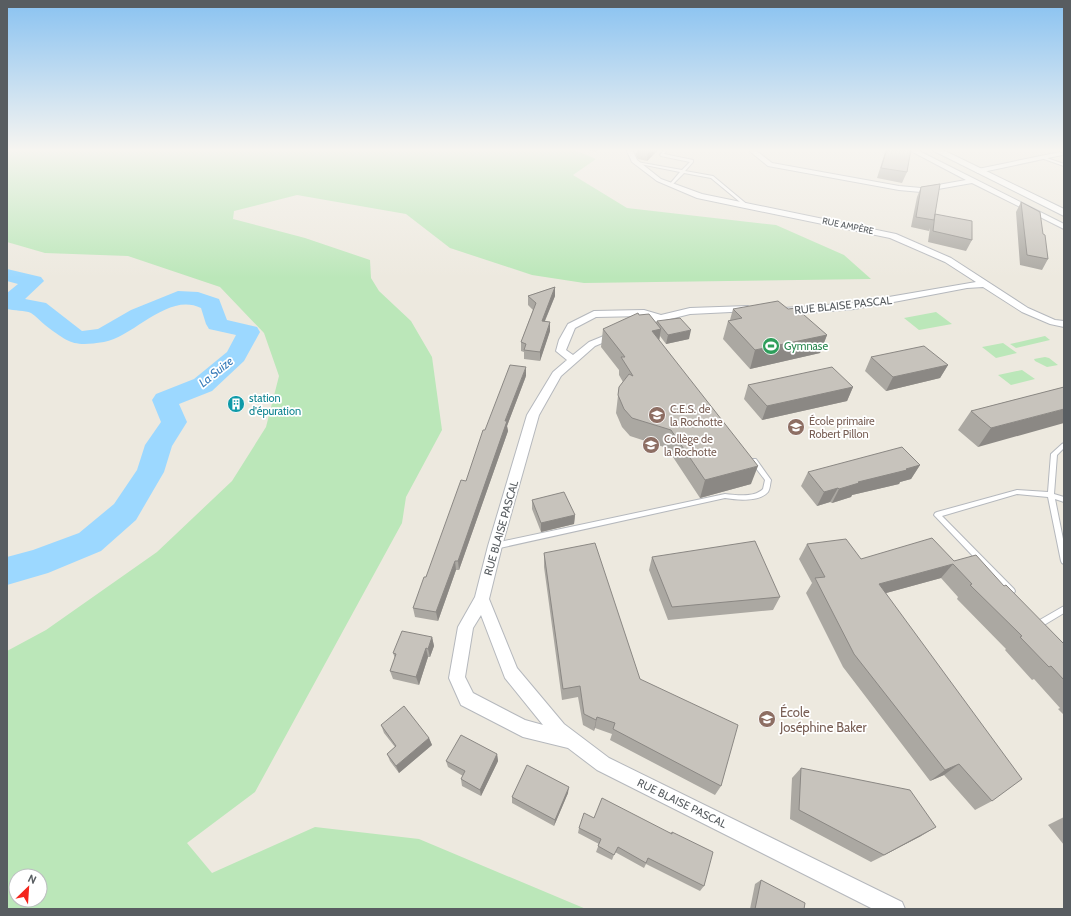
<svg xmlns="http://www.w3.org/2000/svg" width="1071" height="916" viewBox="0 0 1071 916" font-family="Cabin,sans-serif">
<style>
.green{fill:#bbe7b9;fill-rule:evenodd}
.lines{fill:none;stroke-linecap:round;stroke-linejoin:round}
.river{fill:#9cd8ff;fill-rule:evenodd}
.service-casing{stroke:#b5b8bd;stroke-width:2}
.minor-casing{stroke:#b5b8bd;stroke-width:2}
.tertiary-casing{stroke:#b5b8bd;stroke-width:2}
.service{fill:#fff;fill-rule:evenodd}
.minor{fill:#fff;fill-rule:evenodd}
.tertiary{fill:#fff;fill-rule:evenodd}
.wall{fill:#aba8a2}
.shaded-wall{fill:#8b8884}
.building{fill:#c7c3bc;stroke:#8b8884}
.labels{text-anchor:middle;stroke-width:3.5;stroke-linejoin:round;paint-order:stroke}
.far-street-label{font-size:9px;fill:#585d61;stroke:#fff}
.street-label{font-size:11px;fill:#585d61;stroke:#fff}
.leisure-label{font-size:11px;fill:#27864d;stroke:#fff;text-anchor:start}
.culture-label{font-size:11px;fill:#0d838f;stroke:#fff;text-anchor:start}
.education-label{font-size:11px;fill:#785e54;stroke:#fff;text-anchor:start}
.water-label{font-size:12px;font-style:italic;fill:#3479b8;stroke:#fff}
.near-education-label{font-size:13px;fill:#785e54;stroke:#fff;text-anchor:start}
</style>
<rect width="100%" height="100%" fill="#ede9df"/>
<path class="green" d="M7,149H573L596,159L573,175L627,208L776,225L844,255L871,279L584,283L532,275L450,248L406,214L297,195L234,211L233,219L305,238L370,260L371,278L379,291L411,321L432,357L442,430L406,497L402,523L255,792L187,843L212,873L315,827L419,839L586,909H7V651L46,630L157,552L232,481L266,427L279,376L264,333L220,287L128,256L45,253L7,242ZM16,876H40V900H16Z
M936,312L952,324L919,330L904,318Z
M1045,336L1050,340L1016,348L1010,344Z
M1003,343L1017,353L996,358L982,347Z
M1045,357L1049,358L1058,365L1047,367L1035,361L1034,359Z
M1022,370L1035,379L1011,385L998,375Z"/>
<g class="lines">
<path class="river" d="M7,269L41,277L44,281L25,299L46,303L82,331L98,329L131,310L178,291L198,292L219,299L227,320L257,327L260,332L244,361L212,391L179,404L187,422L172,446L164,472L136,520L101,551L48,573L7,585V557L33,550L79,533L114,504L137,470L145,445L161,422L152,400L156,394L194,379L227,352L236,335L209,329L206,324L201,308C168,292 135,336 104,342C73,347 69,343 45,325C41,322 36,316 31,313C25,310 14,311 7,309V293L18,284L7,281Z"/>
<g class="service-casing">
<path id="service" d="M665,149H668L664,154L693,160V162L685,171L713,176L749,206L746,207L711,178L684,173L671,186L669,185L680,172L635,163L637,162L682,170L690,162L661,156L660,155Z
M1044,157L1064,164V166L1044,159Z
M1064,443V448L1057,455L1054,494L1064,497V502L1055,499L1064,544V564L1062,563L1061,561L1048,497L1017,494L942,516L1014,589L1015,591L1014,593L1011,594L1008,593L934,515L935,513L937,512L1017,490L1048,492L1051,454L1062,444Z
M752,459H756L771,480C770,484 770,489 768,492C760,502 736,500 725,498L495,549L493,548L492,546L493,544L495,543L725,494C737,495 754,498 763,489L765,480L752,463L751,461Z
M1064,606V613L1044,625L1041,626L1038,625L1037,623L1038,621Z"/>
</g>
<g class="minor-casing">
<path id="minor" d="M626,149H632L637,160L661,179L702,194L896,234L951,258L1028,308L1055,320L1064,321V327L1050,324L1022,312L983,287L967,288L899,301L854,309L807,313H781L779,311L781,309L784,308L854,303L976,282L945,262L890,238L697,198L657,181L632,162Z
M747,149H754L772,163L899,186L921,188L966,180L907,149H915L1064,224V229L972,183L921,192L899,190L768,166Z
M1060,152L1063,154L1062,155L978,173L975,171L978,169Z
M748,306L753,309L751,311L690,314L638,327L633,324L635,322L650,318L643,316L596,317L575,328L566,350L573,355L589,342L616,331L621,334L619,336L595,346L561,376L539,415L502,546L489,599L517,668L564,724L609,758L902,902L905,909H873L597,770L568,748L523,737L461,705L449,678L458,627L475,597L488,546L527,415L553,372L567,360L556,351L559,340L568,324L594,311L644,310L661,315L690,308ZM481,615L505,678L543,725L525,720L473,693L465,677L473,628Z"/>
</g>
<g class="tertiary-casing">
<path id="tertiary" d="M930,149H941L1064,209V216Z"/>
</g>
<use href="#service" class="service"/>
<use href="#minor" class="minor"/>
<use href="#tertiary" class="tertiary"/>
</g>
<path class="wall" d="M584,149H599L596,152Z
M637,149H659L647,161L638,159L636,155Z
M886,149H911L907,172L902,183L877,178Z
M921,187L934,216L935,214L972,240L966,251L928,242L930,228L929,231L911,227L917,197Z
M1021,202L1043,234L1048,259L1042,270L1020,265L1016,212Z
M555,287V296L545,321L550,331L540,361L524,359V352L521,351V342L533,310L528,305V296Z
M733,309H788L827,335L820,353L750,369L723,339L728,321L730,320Z
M639,315L656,322L657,321L689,339L666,344L660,336L659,341L751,484L700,498L667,448L630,436L622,427L616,413L619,387L623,382L619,375V370L601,347L603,329Z
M871,357L948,365L940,378L886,391L865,371Z
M526,376L507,426L508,431L459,570H456L438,621L415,617L413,608L466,481Z
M748,385L853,387L847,401L762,420L744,399Z
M1064,387L978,447L958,430L971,411Z
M920,465L911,479L900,482L899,484L852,495L851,497L832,503L830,502L817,506L801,486L808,472Z
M532,500L575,515L574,524L541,532L532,509Z
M807,544L861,559L954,561L1004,586L1064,644V715L1058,709L1060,708L1034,679L1032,680L1005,650L1006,649L957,599L958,597L941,578L886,593L992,801L975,810L944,775L930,781L843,667L806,593L812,583L799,559Z
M544,553L640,679L721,786L715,795L610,740L612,734L595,728L594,731L583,725L578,697L562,700L544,567Z
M652,557L780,597L773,610L668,620L649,570Z
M432,637L434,646L430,657H428L419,685L393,679L390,671L395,658L393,653Z
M381,725L429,738L432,745L399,773L390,761L387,754L395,747L384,733Z
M497,754L498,761L481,796L462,786L461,779L463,776L448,767L446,761Z
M801,768L921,836L871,862L790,819L792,778Z
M568,793L554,826L512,803V797Z
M1064,817V845L1048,825Z
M594,818L671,833L672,832L704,886L700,891L646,864L644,868L615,852L612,860L596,852L599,844L578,833L579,828Z
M761,880L804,909H750L755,884Z"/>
<path class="shaded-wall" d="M650,149H659L647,161L648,151Z
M555,287V296L541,330L542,321Z
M550,322V331L540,361V352Z
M661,329L658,346L652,331Z
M691,330L689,339L666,344L668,335Z
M827,335L820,353L750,369L755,350Z
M948,365L940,378L886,391L893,377Z
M526,367V376L507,426L508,431L459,570L458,561L505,421Z
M853,387L847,401L762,420L767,406Z
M1064,409V423L978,447L991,428Z
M920,465L911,479L900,482L899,484L852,495L851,497L832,503L839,489L858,482Z
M758,466L751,484L700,498L705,480Z
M838,488L830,502L817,506L824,492Z
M575,515L574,524L541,532V523Z
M455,561L456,570L438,621L436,612Z
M953,564L941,578L868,598L879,584Z
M432,637L434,646L430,657L428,649Z
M426,648L428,657L419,685L416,677Z
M597,717L595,728L594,731L596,720Z
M429,738L432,745L399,773L396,766Z
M497,754L498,761L481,796L480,790Z
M959,764L944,775L930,781L945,770Z
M569,787L568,793L554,826L555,820Z
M936,827L921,836L871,862Z"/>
<path class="building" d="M640,149H650L648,151Z
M887,149H911L907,172L881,168Z
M940,184L934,220L916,217L921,187Z
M1021,202L1040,212L1043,234L1045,235L1048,259L1027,255Z
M935,214L972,221V240L933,231Z
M555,287L542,321L550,322L540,352L524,350L526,344L521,342L536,303L528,296Z
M778,301L788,309L796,308L827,335L755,350L728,321L742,318L733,309Z
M638,313L639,315L649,314L661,329L652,331L758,466L705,480L671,430L632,418L624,409L618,395L619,387L629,374L633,376L621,357H625L603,329Z
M680,318L691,330L668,335L657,321Z
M924,346L948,365L893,377L871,357Z
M510,365L526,367L505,421H507L458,561H455L436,612L413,608L424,577H426L461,480L466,481L483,430H485Z
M832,367L853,387L767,406L748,385Z
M1064,387V409L991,428L971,411Z
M902,447L920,465L906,469L907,470L858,482L859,483L839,489L838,488L824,492L808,472Z
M564,492L575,515L541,523L532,500Z
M932,538L954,561L976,555L1004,586L1006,585L1064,644V680L1051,666L1049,667L1020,637L1022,636L970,585L972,584L953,564L879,584L1022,779L992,801L959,764L945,770L854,654L815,578L825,577L807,544L846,539L861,559Z
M755,541L780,597L672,607L652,557Z
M595,543L640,679L738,725L721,786L613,729L615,723L597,717L596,720L584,714L580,686L563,689L544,553Z
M402,631L432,637L428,649L426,648L416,677L390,671L396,654L393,653Z
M404,706L429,738L396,766L387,754L396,746L381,725Z
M461,735L497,754L480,790L461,779L465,771L446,761Z
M527,765L569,787L555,820L512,797Z
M801,768L910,790L936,827L884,855L799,810Z
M602,798L672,834V832L713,852L704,886L648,858L646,863L618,847L614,855L598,846L601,839L579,828L584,813L594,818Z
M761,880L805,903L804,909H755Z"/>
<linearGradient id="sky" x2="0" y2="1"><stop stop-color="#89c2f1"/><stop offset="0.54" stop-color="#f7f5f1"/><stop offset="1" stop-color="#f7f5f1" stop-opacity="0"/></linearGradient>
<rect width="1071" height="278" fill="url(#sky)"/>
<defs>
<g id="stadium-disc" transform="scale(0.9)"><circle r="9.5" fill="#2e9e5b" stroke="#fff"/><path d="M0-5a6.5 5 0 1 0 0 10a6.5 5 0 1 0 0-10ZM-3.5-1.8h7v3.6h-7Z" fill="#fff"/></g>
<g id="building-disc" transform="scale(0.9)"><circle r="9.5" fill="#0f9aa8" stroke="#fff"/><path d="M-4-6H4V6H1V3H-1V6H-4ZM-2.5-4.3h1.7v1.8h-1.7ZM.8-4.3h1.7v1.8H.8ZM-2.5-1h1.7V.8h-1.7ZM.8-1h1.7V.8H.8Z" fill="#fff"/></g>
<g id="school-disc" transform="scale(0.9)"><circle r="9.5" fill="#8d6e63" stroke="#fff"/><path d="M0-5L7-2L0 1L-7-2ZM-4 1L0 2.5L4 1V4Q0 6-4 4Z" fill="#fff"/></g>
</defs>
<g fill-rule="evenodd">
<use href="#stadium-disc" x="771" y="346"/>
<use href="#building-disc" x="236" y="404"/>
<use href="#school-disc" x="657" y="415"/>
<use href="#school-disc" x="796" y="427"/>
<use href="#school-disc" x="651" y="445"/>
<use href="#school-disc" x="767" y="719"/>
</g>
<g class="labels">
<g class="far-street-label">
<text transform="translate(848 226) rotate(12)" y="3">RUE AMPÈRE</text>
</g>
<g class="street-label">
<text transform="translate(843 305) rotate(-6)" y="4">RUE BLAISE PASCAL</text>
<text transform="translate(501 528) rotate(-74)" y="4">RUE BLAISE PASCAL</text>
<text transform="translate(682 803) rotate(26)" y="4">RUE BLAISE PASCAL</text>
</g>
<g class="leisure-label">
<text x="784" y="350">Gymnase</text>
</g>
<g class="culture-label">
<text x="249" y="402">station<tspan x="249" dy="13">d'épuration</tspan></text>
</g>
<g class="education-label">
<text x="670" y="413">C.E.S. de<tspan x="670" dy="13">la Rochotte</tspan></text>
<text x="809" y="425">École primaire<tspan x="809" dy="13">Robert Pillon</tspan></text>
<text x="664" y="443">Collège de<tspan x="664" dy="13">la Rochotte</tspan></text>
</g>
<g class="water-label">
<text transform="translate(216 372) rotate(-39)" y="4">La Suize</text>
</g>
<g class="near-education-label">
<text x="780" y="717">École<tspan x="780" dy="15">Joséphine Baker</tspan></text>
</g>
</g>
<rect width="1071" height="916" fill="none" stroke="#585d61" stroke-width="16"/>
<g transform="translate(28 888) rotate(25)"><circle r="19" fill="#ffffff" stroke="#bcbec0"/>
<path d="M0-3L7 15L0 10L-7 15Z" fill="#f4261d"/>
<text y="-6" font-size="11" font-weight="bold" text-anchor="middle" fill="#585d61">N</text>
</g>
</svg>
